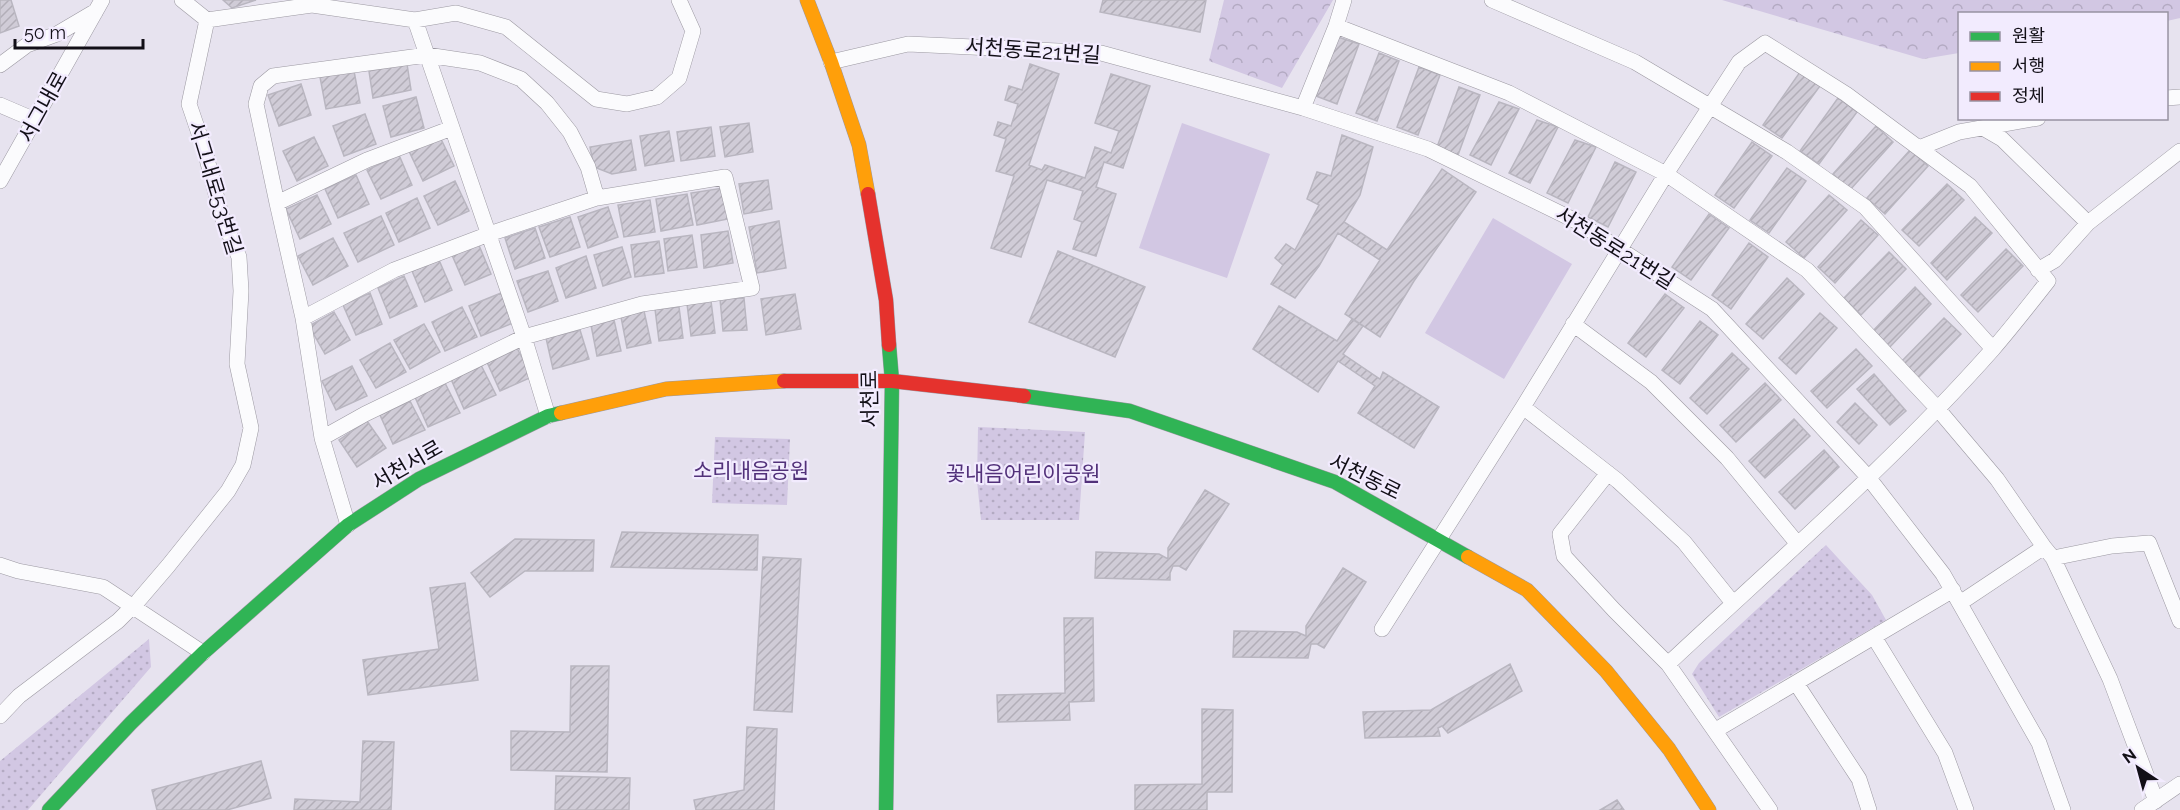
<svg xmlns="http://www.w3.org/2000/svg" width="2180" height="810" viewBox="0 0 2180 810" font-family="Raleway,'Noto Sans KR',sans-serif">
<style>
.forest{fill:url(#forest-crowns)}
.park{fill:url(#park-dots)}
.pitch{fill:#d2c7e3}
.building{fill:url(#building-hatch);stroke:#b9b6c0;stroke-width:1.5}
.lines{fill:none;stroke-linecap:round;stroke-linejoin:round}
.street-casing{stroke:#9c99a2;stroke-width:16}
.fast-casing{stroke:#9c99a2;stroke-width:15}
.slow-casing{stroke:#9c99a2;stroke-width:15}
.jam-casing{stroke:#9c99a2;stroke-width:15}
.street{stroke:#fbfbfd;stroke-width:15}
.fast{stroke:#30b455;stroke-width:14}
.slow{stroke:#ff9f0a;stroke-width:14}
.jam{stroke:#e5322d;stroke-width:14}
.labels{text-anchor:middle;stroke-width:4.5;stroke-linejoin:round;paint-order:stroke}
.street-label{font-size:21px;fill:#120f17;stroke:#f2ebfe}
.park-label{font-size:21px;fill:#52317a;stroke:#f2ebfe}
</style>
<defs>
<pattern id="forest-crowns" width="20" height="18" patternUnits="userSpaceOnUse" patternTransform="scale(1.5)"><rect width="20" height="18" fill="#d2c7e3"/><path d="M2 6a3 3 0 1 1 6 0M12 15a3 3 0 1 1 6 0" fill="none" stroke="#b3aac2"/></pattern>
<pattern id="park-dots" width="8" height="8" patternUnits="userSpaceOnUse" patternTransform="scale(1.5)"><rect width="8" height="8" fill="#d2c7e3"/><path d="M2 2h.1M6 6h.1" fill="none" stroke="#b3aac2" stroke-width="1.8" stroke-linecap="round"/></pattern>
<pattern id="building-hatch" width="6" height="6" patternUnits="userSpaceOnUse" patternTransform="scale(1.5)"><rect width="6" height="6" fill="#d0ccd7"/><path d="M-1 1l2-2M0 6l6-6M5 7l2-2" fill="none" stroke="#b2aeb8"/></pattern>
</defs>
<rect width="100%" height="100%" fill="#e7e3ef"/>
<path class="forest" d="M1224,0H1333L1282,88L1209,61Z
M1722,0H2180V18L2167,21L2166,14H1960L1959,53L1923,59Z"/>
<path class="park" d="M978,427L1085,432L1079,520H981L977,481Z
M715,437L790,439L787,505L712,503Z
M1826,545L1872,595L1886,620L1719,717L1692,674L1699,663Z
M149,639L151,667L28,810H0V761Z"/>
<path class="pitch" d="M1182,123L1270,154L1227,278L1139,248Z
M1493,218L1572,264L1504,379L1425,333Z"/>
<path class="building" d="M0,0H11L19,26L0,33Z
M223,0H256L232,8Z
M1103,0H1206L1200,32L1100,12Z
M1338,37L1359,44L1337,104L1316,96Z
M1379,53L1399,61L1377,121L1356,113Z
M407,64L411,90L373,98L369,71Z
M1030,64L1059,74L1029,165L1042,170L1045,165L1085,178L1095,147L1111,153L1119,131L1095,123L1111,74L1150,86L1123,168L1104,162L1096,187L1116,194L1096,256L1073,249L1082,222L1074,219L1083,191L1047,180L1021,257L991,248L1014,176L996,171L1006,139L994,135L998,122L1011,126L1018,104L1005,100L1009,86L1022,90Z
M1419,67L1440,75L1418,135L1397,127Z
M354,71L360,103L326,109L320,77Z
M1800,72L1820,86L1782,138L1763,125Z
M301,84L311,115L279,126L268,95Z
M1459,87L1480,95L1458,155L1437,147Z
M416,97L424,128L391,137L383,106Z
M1838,98L1857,112L1819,164L1800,151Z
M1499,102L1519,109L1491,165L1470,155Z
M365,114L376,144L344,156L333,126Z
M1537,120L1558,127L1530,183L1509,173Z
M749,123L753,152L725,157L720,127Z
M1876,126L1893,142L1850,190L1833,174Z
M711,127L715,156L681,161L677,132Z
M669,131L674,161L645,166L640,136Z
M1342,135L1373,147L1360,195L1344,222L1387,250L1442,169L1476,192L1414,281L1380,337L1345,314L1380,260L1338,233L1319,266L1295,298L1271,284L1283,265L1275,258L1286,244L1295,250L1319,205L1307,199L1317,172L1331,176Z
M314,137L328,166L297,181L283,151Z
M440,137L454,166L423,181L409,151Z
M631,140L636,170L612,174L594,167L590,147Z
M1575,140L1596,147L1568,203L1547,193Z
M1752,142L1772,156L1734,208L1715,195Z
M1910,150L1928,166L1885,214L1867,198Z
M399,155L412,185L381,199L367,170Z
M1615,162L1636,172L1608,227L1588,217Z
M1787,168L1806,181L1769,233L1750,220Z
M356,175L369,204L338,218L325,189Z
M768,180L772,209L744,214L739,184Z
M455,181L469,211L438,225L424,196Z
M1947,184L1964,200L1919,246L1902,230Z
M723,188L728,219L697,225L691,193Z
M687,194L693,225L661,231L656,199Z
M317,195L331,224L300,239L286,209Z
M1829,195L1847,210L1804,258L1786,242Z
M417,198L430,228L399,242L386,213Z
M650,200L655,232L624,237L618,205Z
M608,207L618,237L588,248L578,217Z
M1709,214L1729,228L1691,280L1672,267Z
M381,216L394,245L358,262L344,233Z
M570,217L580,247L550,257L539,227Z
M1975,217L1992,233L1947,280L1931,263Z
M1861,220L1878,235L1835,283L1818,267Z
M779,221L786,268L757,273L749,227Z
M535,228L545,258L515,269L505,238Z
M728,231L733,263L704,268L701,235Z
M692,235L697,267L668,271L664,239Z
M333,238L348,266L313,285L298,256Z
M659,241L664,273L635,277L631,245Z
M478,243L491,274L465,285L452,255Z
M1749,243L1768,257L1731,309L1712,295Z
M622,247L631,277L603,286L594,255Z
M2006,249L2023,266L1978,312L1961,295Z
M1058,251L1145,287L1115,357L1029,322Z
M1889,252L1906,269L1861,315L1844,298Z
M586,256L596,288L566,298L556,268Z
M439,260L452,290L425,302L412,271Z
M548,271L558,301L528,312L517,281Z
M404,276L417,306L390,318L378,288Z
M1787,278L1804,294L1763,339L1746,324Z
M1915,287L1931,304L1887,350L1870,334Z
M370,293L382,324L356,335L343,305Z
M501,293L513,323L481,336L469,306Z
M795,294L801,329L766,335L761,299Z
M1665,294L1684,308L1646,357L1628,343Z
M744,298L747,330L723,331L720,299Z
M711,301L715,333L691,336L687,304Z
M1279,306L1337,341L1352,319L1363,326L1343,354L1380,379L1383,372L1439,407L1414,448L1358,413L1375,386L1338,361L1318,392L1253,349Z
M462,307L477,337L445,351L432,322Z
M679,307L683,338L659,341L655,309Z
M644,311L651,343L627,348L621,317Z
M334,312L350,340L325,354L309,326Z
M1820,313L1837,328L1796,374L1779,358Z
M1944,318L1961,334L1916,380L1899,364Z
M614,320L621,351L597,356L591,325Z
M1700,321L1718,335L1680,384L1662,370Z
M424,324L440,352L410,369L394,340Z
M580,330L589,359L553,369L546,338Z
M390,343L406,372L376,388L360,360Z
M517,348L532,377L500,391L487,362Z
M1856,349L1872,366L1827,408L1811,391Z
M1732,353L1749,369L1707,414L1690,398Z
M481,365L496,395L464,409L451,379Z
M352,366L367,396L336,410L322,381Z
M1874,374L1906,411L1890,425L1857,389Z
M445,383L460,413L428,427L415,397Z
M1765,383L1781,400L1736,442L1720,425Z
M410,401L425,430L393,444L380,415Z
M1855,403L1877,425L1859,444L1837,422Z
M1794,419L1810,436L1765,478L1749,461Z
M367,421L386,448L357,467L339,440Z
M1824,450L1839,467L1795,509L1779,492Z
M1205,490L1229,504L1186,570L1179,566H1173L1170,573V580L1095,578L1096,552L1159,554L1168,559V548Z
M622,532L758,535L757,570L611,567Z
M515,539L594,540L593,571H525L490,597L471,573Z
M763,557L801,559L792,712L754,710Z
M1343,568L1366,582L1324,648L1317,644H1311L1308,658L1233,657L1234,631L1297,632L1306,636V626Z
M465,583L478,680L368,695L363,660L439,649L430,588Z
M1064,618H1093L1094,701L1069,702L1070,720L998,722L997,695L1065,693Z
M1510,664L1522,691L1448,733L1442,726L1438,728L1440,736L1365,738L1363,712L1431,710Z
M571,666H609L607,772L511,770V731L570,732Z
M1202,709L1233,710L1232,792H1207V810H1135V785L1202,784Z
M747,727L777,729L774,810H696L694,800L744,790Z
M363,741L394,742L391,810H294L295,799L360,802Z
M261,761L271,798L227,810H157L152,790Z
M556,776L630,778L629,810H555Z
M1617,800L1624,810H1600Z"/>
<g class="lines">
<g class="street-casing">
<path id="street" d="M182,0L207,20L312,5L415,20L456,13L506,27L596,99L627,104L657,97L679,78L693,31L679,0
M1492,0L1635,62L1787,152L1865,207L1993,349
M415,20L524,337L548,416
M1336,26L1509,93L1666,174L1807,270L1937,408L1997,479L2044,547L2053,558L2110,679L2156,801
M831,62L908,44L1101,53L1303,108L1428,149L1576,221L1712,309L1868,477L1943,574L2039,743L2063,810
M0,65L27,45L57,34L96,11
M2166,98L2180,97
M0,105L35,120
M1303,108L1336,26L1344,0
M1983,128L2002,139L2088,223
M1919,148L1959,132L2038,118
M0,181L102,0
M277,203L256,104L261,86L273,76L427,55L480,63L521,79L547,103L570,132L588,167L597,198L489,234L394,270L303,318L277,203L367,160L452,128
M2038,270L2055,260L2088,223L2180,151
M303,318L322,438L365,414L524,337L642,304L752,288L725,177L597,198
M1573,324L1651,382L1727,458L1797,543
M1523,407L1618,481L1684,542L1733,603
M322,438L348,525
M1608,473L1560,534L1564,556L1614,610L1668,664L1770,810
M2053,558L2112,546L2149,543L2180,621
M0,565L18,571L103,587L203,653
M1960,603L2044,547
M1382,629L1523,407L1666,174L1739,62L1765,43L1846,94L1970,186L2048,281C2030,304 2012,327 1993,349C1893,462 1778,561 1668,664
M1874,637L1945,753L1966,810
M1796,683L1859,779L1869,810
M0,716L19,696L118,621L138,601L168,566L228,491L243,465L251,428L237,364L241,291L239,257L221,214L205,151L189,104L207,20
M1716,730L1953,590
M2142,810L2180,784"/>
</g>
<g class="fast-casing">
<path id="fast" d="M1024,396L1130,411L1335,482L1468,557
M49,810L131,723L203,653L348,525L419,479L548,416L561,413
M886,810L892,381L889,345"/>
</g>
<g class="slow-casing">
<path id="slow" d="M807,0L831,62L859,145L868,194
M561,413L666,389L784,381
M1468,557L1527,590L1606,671L1669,749L1709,810"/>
</g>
<g class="jam-casing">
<path id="jam" d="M868,194L886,300L889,345
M784,381H892L1024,396"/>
</g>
<use href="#street" class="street"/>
<use href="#fast" class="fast"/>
<use href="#slow" class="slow"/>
<use href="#jam" class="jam"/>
</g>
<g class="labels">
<g class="street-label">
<text transform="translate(1033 51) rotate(4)" y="7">서천동로21번길</text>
<text transform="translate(43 107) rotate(-61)" y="7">서그내로</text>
<text transform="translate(215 188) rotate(73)" y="7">서그내로53번길</text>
<text transform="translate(1615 248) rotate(32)" y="7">서천동로21번길</text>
<text transform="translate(870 399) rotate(-91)" y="7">서천로</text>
<text transform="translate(407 465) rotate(-30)" y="7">서천서로</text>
<text transform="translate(1365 477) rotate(26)" y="7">서천동로</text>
</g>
<g class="park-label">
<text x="751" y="478">소리내음공원</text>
<text x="1023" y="481">꽃내음어린이공원</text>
</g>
</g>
<rect x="1958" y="12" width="210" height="108" fill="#f2ebfe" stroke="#9893a2" stroke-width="1.5"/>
<rect x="1970" y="32" width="30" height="9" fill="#30b455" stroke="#9893a2" stroke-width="1.5"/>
<text x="2012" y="42" font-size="18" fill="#120f17">원활</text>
<rect x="1970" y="62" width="30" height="9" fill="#ff9f0a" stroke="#9893a2" stroke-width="1.5"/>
<text x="2012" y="72" font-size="18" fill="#120f17">서행</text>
<rect x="1970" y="92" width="30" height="9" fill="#e5322d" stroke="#9893a2" stroke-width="1.5"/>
<text x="2012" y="102" font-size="18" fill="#120f17">정체</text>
<g transform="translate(2138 768) rotate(324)" stroke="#f2ebfe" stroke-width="4.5" paint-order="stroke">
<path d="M0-4.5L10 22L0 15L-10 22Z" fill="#120f17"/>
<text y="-9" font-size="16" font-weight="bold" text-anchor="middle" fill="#120f17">N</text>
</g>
<path d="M15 39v9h128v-9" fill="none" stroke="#120f17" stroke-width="3"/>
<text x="24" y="39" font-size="18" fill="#120f17" stroke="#f2ebfe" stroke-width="4.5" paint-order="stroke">50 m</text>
</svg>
